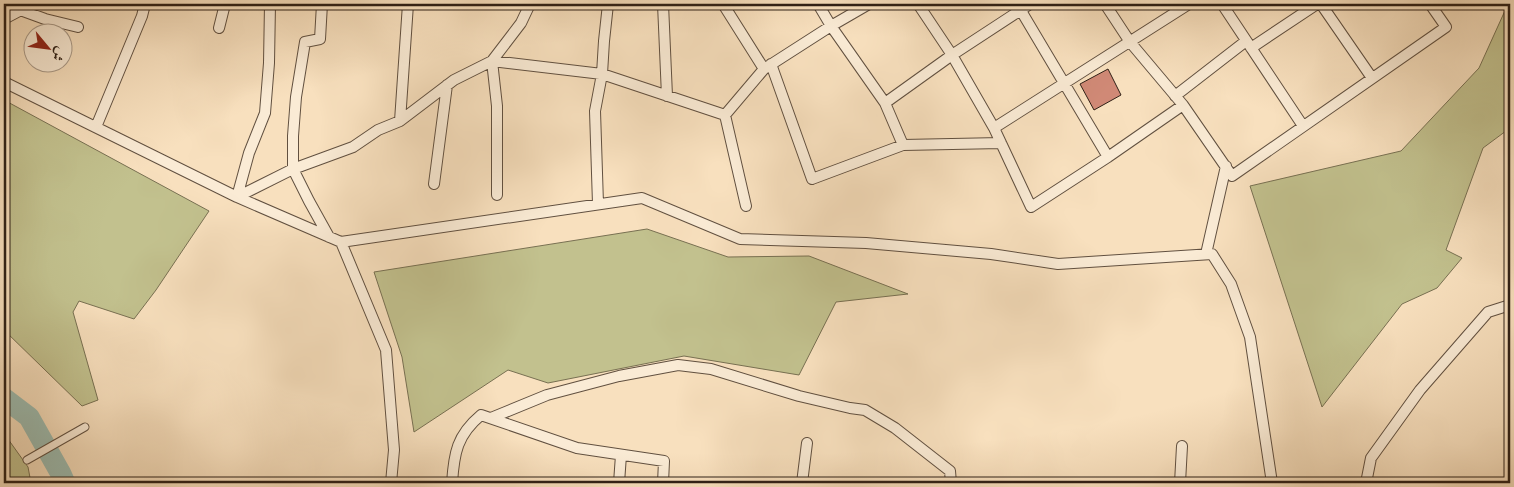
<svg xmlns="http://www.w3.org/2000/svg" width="1514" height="487" viewBox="0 0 1514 487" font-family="'IM FELL Great Primer',Amiri,serif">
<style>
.green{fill:#c2c18e;stroke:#787052}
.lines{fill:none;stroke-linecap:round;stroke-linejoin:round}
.river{stroke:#9dbdb2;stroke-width:21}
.building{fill:#d08976;stroke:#2f2016}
.pedestrian-casing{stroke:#615040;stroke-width:9}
.minor-casing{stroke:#615040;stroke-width:12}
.pedestrian{stroke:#faebd5;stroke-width:7}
.minor{stroke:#faebd5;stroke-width:10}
</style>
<rect width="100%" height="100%" fill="#f8e0be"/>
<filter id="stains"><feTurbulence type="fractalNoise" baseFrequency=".004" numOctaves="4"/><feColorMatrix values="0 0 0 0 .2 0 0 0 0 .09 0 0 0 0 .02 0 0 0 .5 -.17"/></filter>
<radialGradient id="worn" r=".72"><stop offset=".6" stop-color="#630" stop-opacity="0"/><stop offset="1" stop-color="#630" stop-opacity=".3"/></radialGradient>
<path class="green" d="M1508,4H1510V128L1483,148L1446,250L1462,258L1437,288L1402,304L1322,407L1250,186L1401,151L1479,68Z
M4,100L209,211L156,290L134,319L79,301L73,312L98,400L82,406L4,330Z
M647,229L728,257L809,256L908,294L836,302L799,375L684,356L548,383L508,370L414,432L402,357L374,272Z
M4,435L8,439L28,467L31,483H4Z"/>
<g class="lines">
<path class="river" d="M4,398L29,417L61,474L65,483"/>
</g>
<path class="building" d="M1108,69L1121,95L1094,110L1080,84Z"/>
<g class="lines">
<g class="pedestrian-casing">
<path id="pedestrian" d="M27,460L85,427"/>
</g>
<g class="minor-casing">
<path id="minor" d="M4,4L45,19L78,27
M322,4L320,39L305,42L296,97L293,136V169L309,201L329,237
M663,4L667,96
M723,4L764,69
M818,4L831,26L885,103L903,145
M918,4L952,55L994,128L1189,4
M1017,4L1108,157
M1105,4L1130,42L1183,105L1232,176L1446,27L1430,4
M1222,4L1303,126
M1321,4L1372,78
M4,19L21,10L39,4
M219,28L225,4
M1251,48L1317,4
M771,64L812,179L903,145L1001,143
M4,82L237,197L341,242L386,350L394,450L391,483
M1175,96L1246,41
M885,103L952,55L1030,4
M725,115L764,69L831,26L869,4
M400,121L408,4
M96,127L142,16L145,4
M994,128L1031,207L1108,157L1183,105
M434,184L447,85
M497,195V106L492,61L602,74L725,115L746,206
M237,197L293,169L353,147L378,130L400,121L454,80L492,61L521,23L530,4
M237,197L249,153L265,113L269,63L270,4
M598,204L595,111L602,74L604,41L608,4
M341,242L642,198L740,239L866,243L991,254L1058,264L1212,254L1231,284L1250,337L1272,483
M1206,254L1226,166
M491,418L547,395L619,376L678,365L711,369L799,396L850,408L865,410L895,428L950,471L951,483
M452,483C454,453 457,435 481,415L577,448L664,461L663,483
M619,483L621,455
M802,483L807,443
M1180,483L1182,446
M1366,483L1371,458L1420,390L1488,312L1510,305"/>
</g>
<use href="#pedestrian" class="pedestrian"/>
<use href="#minor" class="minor"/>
</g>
<rect width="1514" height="487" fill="none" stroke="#f8e0be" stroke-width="20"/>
<rect x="5" y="5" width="1504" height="477" fill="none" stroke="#2f2016" stroke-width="2.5"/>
<rect x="10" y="10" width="1494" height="467" fill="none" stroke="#2f2016"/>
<g transform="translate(48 48) rotate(119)"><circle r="24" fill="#faebd5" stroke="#a99a89"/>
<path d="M0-4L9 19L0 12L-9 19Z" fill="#8f2418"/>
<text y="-8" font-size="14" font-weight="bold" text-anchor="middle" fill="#2f2016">ش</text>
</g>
<rect width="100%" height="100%" filter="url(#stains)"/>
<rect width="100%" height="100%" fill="url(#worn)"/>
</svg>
